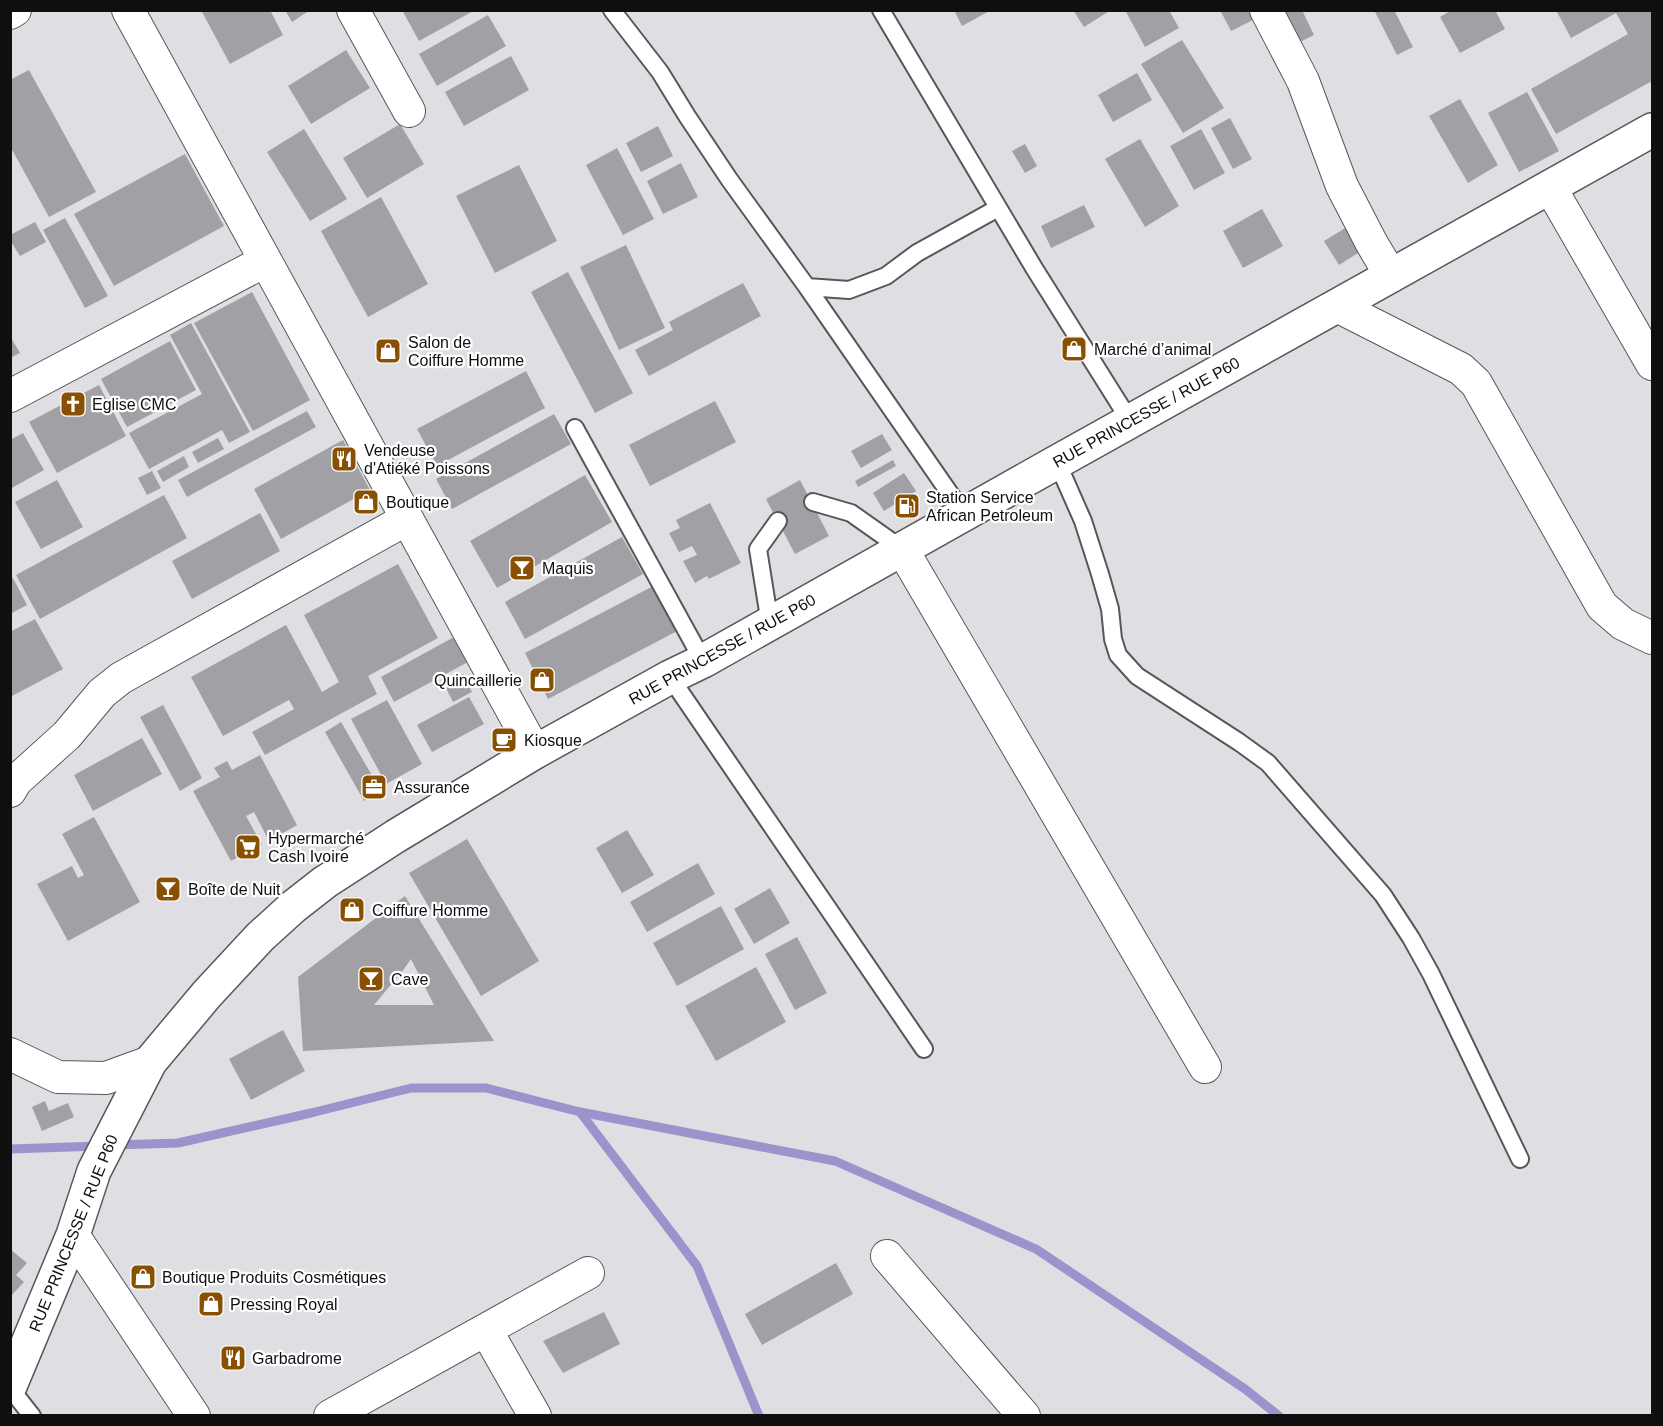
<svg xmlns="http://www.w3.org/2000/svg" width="1663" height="1426" viewBox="0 0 1663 1426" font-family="Arial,sans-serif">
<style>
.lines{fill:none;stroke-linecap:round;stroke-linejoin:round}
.stream{stroke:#9b93cc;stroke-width:9}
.building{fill:#a1a0a4;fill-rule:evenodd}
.service-casing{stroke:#57575a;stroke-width:20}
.minor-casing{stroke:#57575a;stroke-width:34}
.tertiary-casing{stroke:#57575a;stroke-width:36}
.service{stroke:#fff;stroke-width:16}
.minor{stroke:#fff;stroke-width:32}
.tertiary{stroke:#fff;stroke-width:33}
.labels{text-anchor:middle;stroke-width:4.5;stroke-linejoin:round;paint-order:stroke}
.poi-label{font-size:16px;fill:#0f0f10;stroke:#fff;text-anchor:start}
.street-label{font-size:16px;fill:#0f0f10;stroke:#fff}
</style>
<rect width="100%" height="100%" fill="#dfdfe3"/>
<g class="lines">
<path class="stream" d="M580,1112L835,1161L1036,1249L1245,1389L1279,1416
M113,1145L178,1143L311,1113L411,1088H486L580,1112L697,1266L759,1416
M10,1149L100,1146"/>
</g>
<path class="building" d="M201,10H270L283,35L230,64Z
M285,10H310L292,22Z
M402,10H475L419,41Z
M954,10H991L962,26Z
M1073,10H1111L1084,27Z
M1125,10H1169L1179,28L1145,47Z
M1220,10H1261L1263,15L1231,31Z
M1272,10H1302L1314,35L1290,47Z
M1374,10H1394L1413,47L1397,55Z
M1452,10H1495L1505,29L1460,53L1440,17Z
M1556,10H1652V81L1556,134L1531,89L1628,34L1616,13L1571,38Z
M488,15L506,46L437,86L419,54Z
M1182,40L1224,108L1183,133L1141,64Z
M346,50L370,88L311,124L288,86Z
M511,56L529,90L464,126L445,92Z
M29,70L96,192L49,217L10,146V80Z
M1137,73L1152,100L1113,122L1098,95Z
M1527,92L1559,151L1519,172L1488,113Z
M1460,99L1498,165L1468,183L1429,116Z
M1230,118L1252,159L1233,169L1211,128Z
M400,124L424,164L367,198L343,158Z
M658,126L673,156L641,172L626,143Z
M304,129L347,199L310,221L267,152Z
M1201,129L1225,173L1194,190L1170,146Z
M1140,139L1179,206L1145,227L1105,159Z
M1025,144L1037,166L1025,173L1012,151Z
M617,148L654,219L623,235L586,165Z
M185,154L224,226L114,286L74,214Z
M681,163L698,197L663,214L647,181Z
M519,165L557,241L495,273L456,196Z
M381,197L428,284L368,317L321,231Z
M1084,205L1095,227L1051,248L1041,226Z
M1262,209L1283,246L1243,268L1223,231Z
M65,218L108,296L85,308L43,230Z
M35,222L46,242L20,256L10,240V235Z
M1352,224L1366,248L1339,265L1324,241Z
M626,245L665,328L619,350L580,267Z
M568,272L633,393L595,413L531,292Z
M743,283L761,316L649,376L635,350L673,330L669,322Z
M252,292L310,400L253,431L194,323Z
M191,323L250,432L229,443L222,430L149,469L129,433L202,394L170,335Z
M10,336L20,353L10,358Z
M170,341L196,390L127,427L101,379Z
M526,371L545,408L437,466L417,429Z
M99,385L126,436L57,473L29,422Z
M715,401L736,442L650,486L629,445Z
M307,411L316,427L187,497L178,480Z
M554,414L571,444L452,509L436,479Z
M23,433L44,470L10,489V440Z
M882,434L892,450L861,468L851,451Z
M218,438L224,449L198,463L192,452Z
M343,440L370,490L281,539L254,489Z
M184,456L189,467L163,482L157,471Z
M893,460L896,466L858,487L855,481Z
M152,471L161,488L147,495L138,478Z
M904,473L916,491L884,511L873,493Z
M585,475L612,522L497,588L470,541Z
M57,480L83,527L41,549L15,502Z
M800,480L829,536L795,554L766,499Z
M164,495L187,538L40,619L16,575Z
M710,503L741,563L709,579L707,576L695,583L683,561L697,555L692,546L679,552L669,533L680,528L676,520Z
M260,513L280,551L192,599L172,561Z
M622,537L643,574L525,639L505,602Z
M398,564L438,638L368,676L377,694L265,755L252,732L294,709L289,700L223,736L191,677L286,625L322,692L339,682L304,615Z
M13,578L27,605L10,614V579Z
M657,584L681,629L548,699L525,653Z
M35,619L63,669L10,697V632Z
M454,637L468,662L394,702L381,677Z
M463,674L472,692L453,702L444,684Z
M469,697L484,724L432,752L417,725Z
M387,700L422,764L386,784L351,719Z
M163,705L202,778L180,791L140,717Z
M341,722L381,791L364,801L325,732Z
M142,738L162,774L93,811L74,775Z
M260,755L297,825L269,841L254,812L246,816L262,845L231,861L193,791L220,777L214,768L227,761L232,770Z
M94,817L140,902L68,941L37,884L72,866L78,878L84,875L62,834Z
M627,830L654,875L622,893L596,848Z
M467,839L539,961L481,996L409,873Z
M698,863L715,894L647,932L630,902Z
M770,888L790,923L754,944L734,909Z
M405,896L494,1041L303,1051L298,977ZM411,959L434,1005H374L404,969Z
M721,906L744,949L677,986L653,943Z
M797,937L827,993L795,1010L765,954Z
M756,967L786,1022L716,1061L685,1006Z
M283,1030L305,1071L251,1100L229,1059Z
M45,1101L49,1111L68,1103L74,1117L42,1131L32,1107Z
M10,1249L27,1263L16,1275L24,1282L10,1297Z
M836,1263L853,1294L762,1345L745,1314Z
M604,1312L620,1344L563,1373L543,1341Z"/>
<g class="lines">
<g class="service-casing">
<path id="service" d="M612,10L660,72L687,116L729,179L807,287L849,290L886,276L917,253L998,208
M881,10L1034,268L1130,421
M807,287L964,514
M575,428L703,661
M1057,462L1083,521L1100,574L1110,609L1113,639L1118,655L1137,676L1239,742L1268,763L1383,895L1411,938L1431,974L1520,1159
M813,502L851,513L902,549
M770,624L758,549L778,521
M670,677L924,1049
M10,1388L32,1416"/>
</g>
<g class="minor-casing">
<path id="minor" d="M128,10L535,752
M353,10L409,111
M1266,10L1303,81L1342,186L1371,242L1391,276
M10,13L15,10
M1550,187L1652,364
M1337,306L1461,369L1476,383L1602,606L1623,624L1652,638
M10,396L265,261
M902,549L1205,1067
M10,791L16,781L67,735L102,693L121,678L407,519
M10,1054L58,1077L106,1078L150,1062
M73,1235L194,1416
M887,1256L1024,1416
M486,1330L535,1416
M330,1416L588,1273"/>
</g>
<g class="tertiary-casing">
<path id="tertiary" d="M10,1386L73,1235L94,1171L150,1062L207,994L260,937L293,907L325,882L396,836L535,752L670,677L703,661L1057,462L1652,130"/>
</g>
<use href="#service" class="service"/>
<use href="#minor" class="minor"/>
<use href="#tertiary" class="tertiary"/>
</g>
<defs>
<g id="shop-square" transform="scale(1.35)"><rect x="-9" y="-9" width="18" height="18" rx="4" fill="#885003" stroke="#fff"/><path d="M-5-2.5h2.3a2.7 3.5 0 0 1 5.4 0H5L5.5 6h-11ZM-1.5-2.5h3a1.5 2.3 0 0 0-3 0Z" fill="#fff"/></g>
<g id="church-square" transform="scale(1.35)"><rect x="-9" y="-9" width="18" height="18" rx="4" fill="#885003" stroke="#fff"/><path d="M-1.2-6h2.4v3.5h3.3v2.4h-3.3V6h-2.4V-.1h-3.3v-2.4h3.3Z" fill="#fff"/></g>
<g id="restaurant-square" transform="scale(1.35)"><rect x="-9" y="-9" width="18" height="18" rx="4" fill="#885003" stroke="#fff"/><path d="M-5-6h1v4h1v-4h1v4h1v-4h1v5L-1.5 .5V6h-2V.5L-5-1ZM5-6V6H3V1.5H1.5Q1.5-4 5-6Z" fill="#fff"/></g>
<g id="fuel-square" transform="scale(1.35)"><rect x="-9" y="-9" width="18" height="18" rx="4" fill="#885003" stroke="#fff"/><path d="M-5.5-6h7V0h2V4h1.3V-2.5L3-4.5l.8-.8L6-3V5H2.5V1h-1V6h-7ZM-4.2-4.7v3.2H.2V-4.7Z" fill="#fff"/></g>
<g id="bar-square" transform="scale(1.35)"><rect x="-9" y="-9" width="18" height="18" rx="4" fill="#885003" stroke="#fff"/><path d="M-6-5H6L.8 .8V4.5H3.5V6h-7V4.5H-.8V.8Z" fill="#fff"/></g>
<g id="cafe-square" transform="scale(1.35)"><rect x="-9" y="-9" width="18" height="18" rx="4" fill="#885003" stroke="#fff"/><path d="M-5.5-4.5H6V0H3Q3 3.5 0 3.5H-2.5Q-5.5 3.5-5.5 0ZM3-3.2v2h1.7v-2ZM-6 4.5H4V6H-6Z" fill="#fff"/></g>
<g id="office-square" transform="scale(1.35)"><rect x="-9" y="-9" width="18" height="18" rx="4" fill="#885003" stroke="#fff"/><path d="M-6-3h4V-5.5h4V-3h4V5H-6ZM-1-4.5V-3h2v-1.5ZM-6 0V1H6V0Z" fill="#fff"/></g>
<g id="supermarket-square" transform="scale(1.35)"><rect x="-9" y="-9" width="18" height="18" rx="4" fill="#885003" stroke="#fff"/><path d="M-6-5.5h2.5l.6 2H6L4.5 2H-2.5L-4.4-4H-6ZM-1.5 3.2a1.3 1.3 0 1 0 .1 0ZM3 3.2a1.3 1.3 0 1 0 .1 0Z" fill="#fff"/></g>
</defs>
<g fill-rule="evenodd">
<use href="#shop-square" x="1074" y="349"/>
<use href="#shop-square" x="388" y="351"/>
<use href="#church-square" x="73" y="404"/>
<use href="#restaurant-square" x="344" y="459"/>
<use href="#shop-square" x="366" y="502"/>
<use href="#fuel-square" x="907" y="506"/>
<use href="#bar-square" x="522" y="568"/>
<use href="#shop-square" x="542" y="680"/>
<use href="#cafe-square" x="504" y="740"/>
<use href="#office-square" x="374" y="787"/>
<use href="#supermarket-square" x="248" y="847"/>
<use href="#bar-square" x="168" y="889"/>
<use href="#shop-square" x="352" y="910"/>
<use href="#bar-square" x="371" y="979"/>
<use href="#shop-square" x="143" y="1277"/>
<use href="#shop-square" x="211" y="1304"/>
<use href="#restaurant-square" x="233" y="1358"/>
</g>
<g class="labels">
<g class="poi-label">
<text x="408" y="348">Salon de<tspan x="408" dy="18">Coiffure Homme</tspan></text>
<text x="1094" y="355">Marché d’animal</text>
<text x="92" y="410">Eglise CMC</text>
<text x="364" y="456">Vendeuse<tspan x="364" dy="18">d'Atiéké Poissons</tspan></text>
<text x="926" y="503">Station Service<tspan x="926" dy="18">African Petroleum</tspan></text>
<text x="386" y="508">Boutique</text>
<text x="542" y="574">Maquis</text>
<text x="522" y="686" text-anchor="end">Quincaillerie</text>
<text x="524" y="746">Kiosque</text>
<text x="394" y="793">Assurance</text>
<text x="268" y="844">Hypermarché<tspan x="268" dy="18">Cash Ivoire</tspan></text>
<text x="188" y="895">Boîte de Nuit</text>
<text x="372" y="916">Coiffure Homme</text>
<text x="391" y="985">Cave</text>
<text x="162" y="1283">Boutique Produits Cosmétiques</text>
<text x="230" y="1310">Pressing Royal</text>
<text x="252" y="1364">Garbadrome</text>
</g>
<g class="street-label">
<text transform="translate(1146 412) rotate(-29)" y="6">RUE PRINCESSE / RUE P60</text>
<text transform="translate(722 649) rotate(-29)" y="6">RUE PRINCESSE / RUE P60</text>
<text transform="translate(73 1233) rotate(-68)" y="6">RUE PRINCESSE / RUE P60</text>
</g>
</g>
<rect width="1663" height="1426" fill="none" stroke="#0f0f10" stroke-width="24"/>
</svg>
